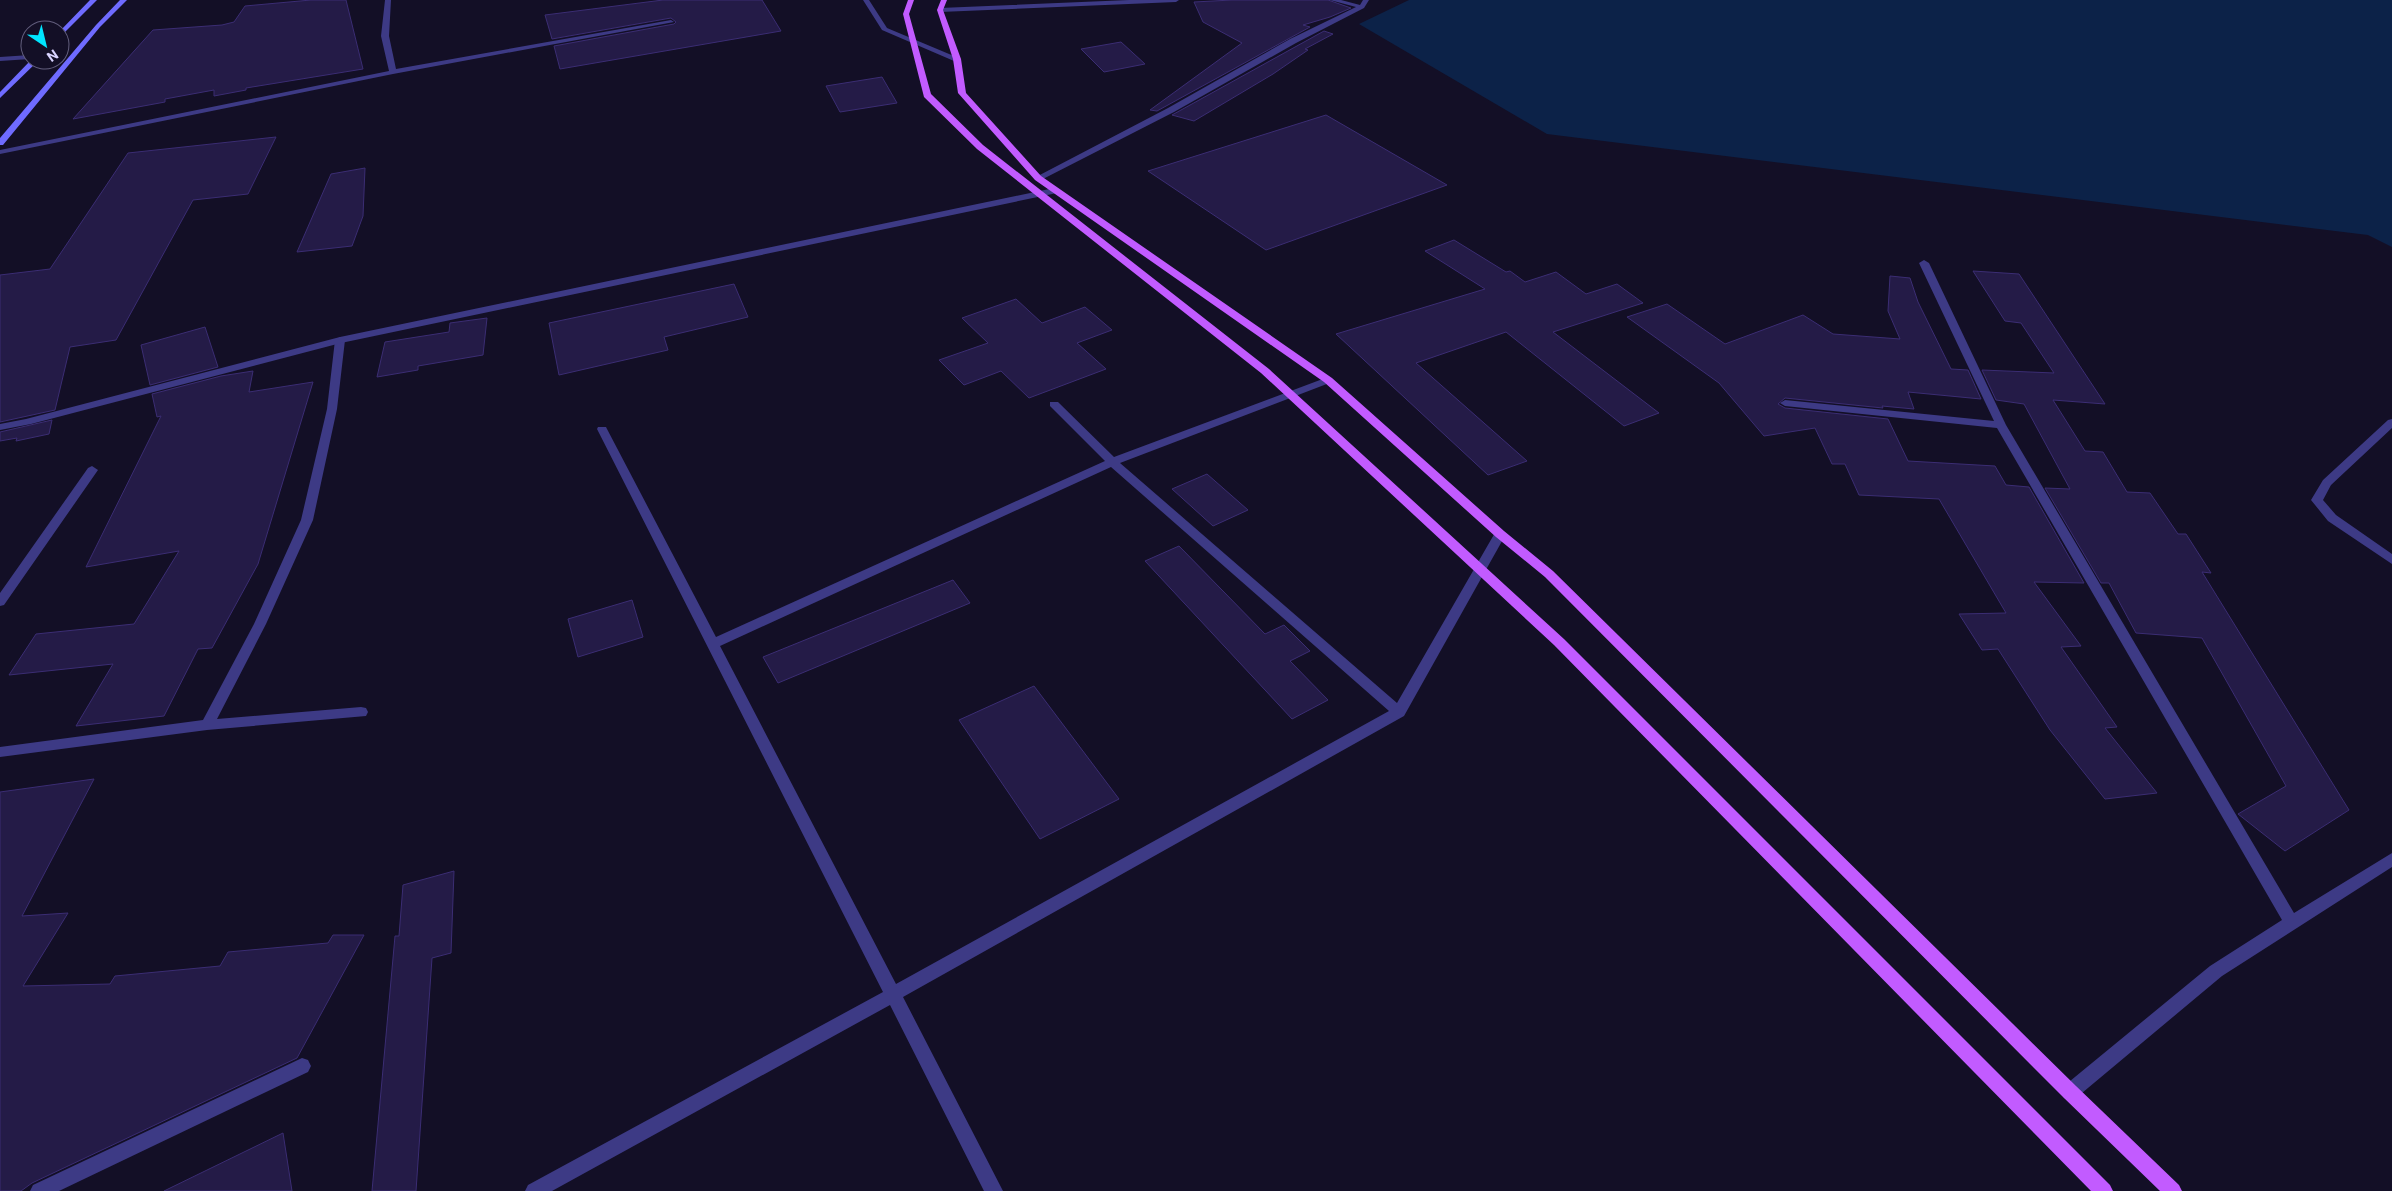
<svg xmlns="http://www.w3.org/2000/svg" width="2392" height="1191" viewBox="0 0 2392 1191" font-family="Roboto,sans-serif">
<style>
.water{fill:#0c2248}
.building{fill:#241b47;stroke:#3b2d73}
.lines{fill:none;stroke-linecap:round;stroke-linejoin:round}
.minor{fill:#3d3a85;fill-rule:evenodd}
.tertiary{fill:#3d3a85;fill-rule:evenodd}
.secondary{fill:#6f6bff;fill-rule:evenodd}
.primary{fill:#c25bff;fill-rule:evenodd}
</style>
<rect width="100%" height="100%" fill="#130f26"/>
<path class="water" d="M1409,0H2392V247L2368,235L1547,134L1359,24Z"/>
<path class="building" d="M311,0H346L363,69L246,88V90L214,96V90L165,99V102L73,119L153,30L222,25L234,22L245,6Z
M663,0H762L781,31L560,69L554,46L674,24L676,22L671,18L552,39L545,15Z
M1232,0H1328L1351,8L1330,17L1303,25L1310,27L1157,111L1150,110L1242,43L1203,22L1194,2Z
M1324,31L1333,34L1305,49L1308,50L1273,74L1194,121L1172,115Z
M1121,42L1145,64L1104,72L1081,49Z
M882,77L897,103L840,112L826,86Z
M1326,115L1447,185L1266,250L1148,171Z
M276,137L248,194L193,200L116,340L70,347L55,410L0,422V275L50,269L128,153Z
M365,168L363,216L352,246L297,252L331,174Z
M1454,240L1506,272L1510,271L1525,282L1556,272L1586,294L1617,284L1643,303L1553,332L1659,413L1624,426L1506,332L1416,363L1527,461L1488,475L1336,334L1485,289L1425,251Z
M1973,271L2019,274L2105,404L2053,400L2085,451L2103,452L2127,492L2150,493L2178,534H2186L2211,573L2202,572L2349,810L2285,851L2238,814L2286,786L2202,638L2136,633L2109,583H2101L2045,488L2070,489L2024,404L1996,400L1982,370L2054,373L2021,323L2005,321Z
M1890,276L1910,278L1918,302L1951,369L1968,370L1981,399L1908,392L1914,409L1882,406L1883,408L1785,398L1778,404L1785,408L1888,419L1908,461L1995,466L2006,485L2029,487L2084,583L2034,582L2081,646L2061,647L2117,727L2105,728L2157,793L2105,799L2050,730L1998,649L1982,650L1959,614L2006,613L1939,499L1859,495L1845,464H1832L1815,428L1764,436L1719,383L1627,317L1667,304L1725,344L1803,315L1833,334L1900,339L1888,311Z
M734,284L748,317L664,337L668,350L559,375L549,323Z
M1016,299L1042,323L1085,307L1112,330L1077,343L1106,369L1029,398L1001,371L964,385L939,360L988,343L962,318Z
M487,318L483,355L418,366V370L377,377L385,342L449,332L450,323Z
M205,327L218,367L150,385L141,345Z
M253,371L249,392L313,382L258,564L212,648L198,649L164,716L76,726L113,664L9,675L36,634L134,624L179,551L86,567L161,416L157,417L152,394L221,376Z
M52,420L49,434L16,441L17,438L0,441V432Z
M1207,474L1248,510L1213,526L1172,489Z
M1179,546L1265,634L1284,625L1310,651L1290,661L1328,700L1292,719L1145,561Z
M953,580L970,603L778,683L763,657Z
M632,600L643,637L578,657L568,619Z
M1034,686L1119,799L1040,839L959,720Z
M94,779L22,916L68,913L23,986L110,984L115,976L220,966L228,952L328,943L333,935H364L297,1058L32,1183L21,1191H0V792Z
M454,871L451,953L432,958L416,1191H372L395,936H399L403,885Z
M283,1133L292,1191H164Z"/>
<g class="lines">
<path class="minor" d="M385,0H391L389,36L396,69L671,20L674,22L393,74L0,154V150L389,71L381,36Z
M863,0H869L887,28L961,59L954,61L882,30Z
M1129,0H1179L1176,2L940,12L937,10L940,8Z
M1330,0H1341L1360,5L1363,0H1369L1364,8L1296,43L1174,112L1041,180L1034,178L1168,108L1290,39L1356,7Z
M30,55V59L0,61V57Z
M1924,260L1929,263L2006,425L2294,913L2392,853V867L2222,976L2076,1098L2070,1100L2064,1098L2061,1092L2064,1086L2210,966L2282,920L1997,428L1785,406L1780,403L1785,400L1994,421L1919,263Z
M340,337L345,340L337,409L313,520L266,624L217,719L361,707L366,708L368,712L366,716L207,730L0,757V747L203,720L254,624L301,520L327,409L335,340Z
M1328,377L1333,380L1332,382L1120,463L1397,703L1496,531L1500,530L1506,534L1404,716L903,997L1003,1191H984L890,1005L552,1191H525L528,1185L883,992L597,429L598,427H606L607,429L716,637L1105,461L1050,406V402H1058L1114,457ZM1111,467L1389,711L896,984L720,646Z
M2392,419V428L2331,485L2323,500L2336,515L2392,554V564L2328,521L2311,500L2323,480L2388,420Z
M92,466L98,470L4,605L0,606V593L88,468Z
M302,1058L308,1060L311,1066L308,1072L59,1191H30L33,1185Z"/>
<path class="tertiary" d="M1054,188L1057,189V193L341,343L31,424L0,430V424L26,419L340,337Z"/>
<path class="secondary" d="M90,0H97L60,37V31Z
M120,0H127L100,27L3,145H0V138L96,25Z
M31,60H39L0,98V92Z"/>
<path class="primary" d="M908,0H914L909,14L931,94L983,145L1269,369L1564,639L2110,1185L2113,1191H2091L1554,645L1261,373L977,149L924,97L903,14Z
M941,0H947L943,10L961,59L966,93L1041,176L1332,378L1504,531L1553,571L2076,1086L2179,1185L2182,1191H2160L2064,1098L1545,577L1496,537L1324,382L1035,180L958,93L953,59L937,10Z"/>
</g>
<g transform="translate(45 45) rotate(145)"><circle r="24" fill="#130f26" stroke="#625e7d"/>
<path d="M0-4L9 19L0 12L-9 19Z" fill="#00e5ff"/>
<text y="-8" font-size="14" font-weight="bold" text-anchor="middle" fill="#d9d4ff">N</text>
</g>
</svg>
